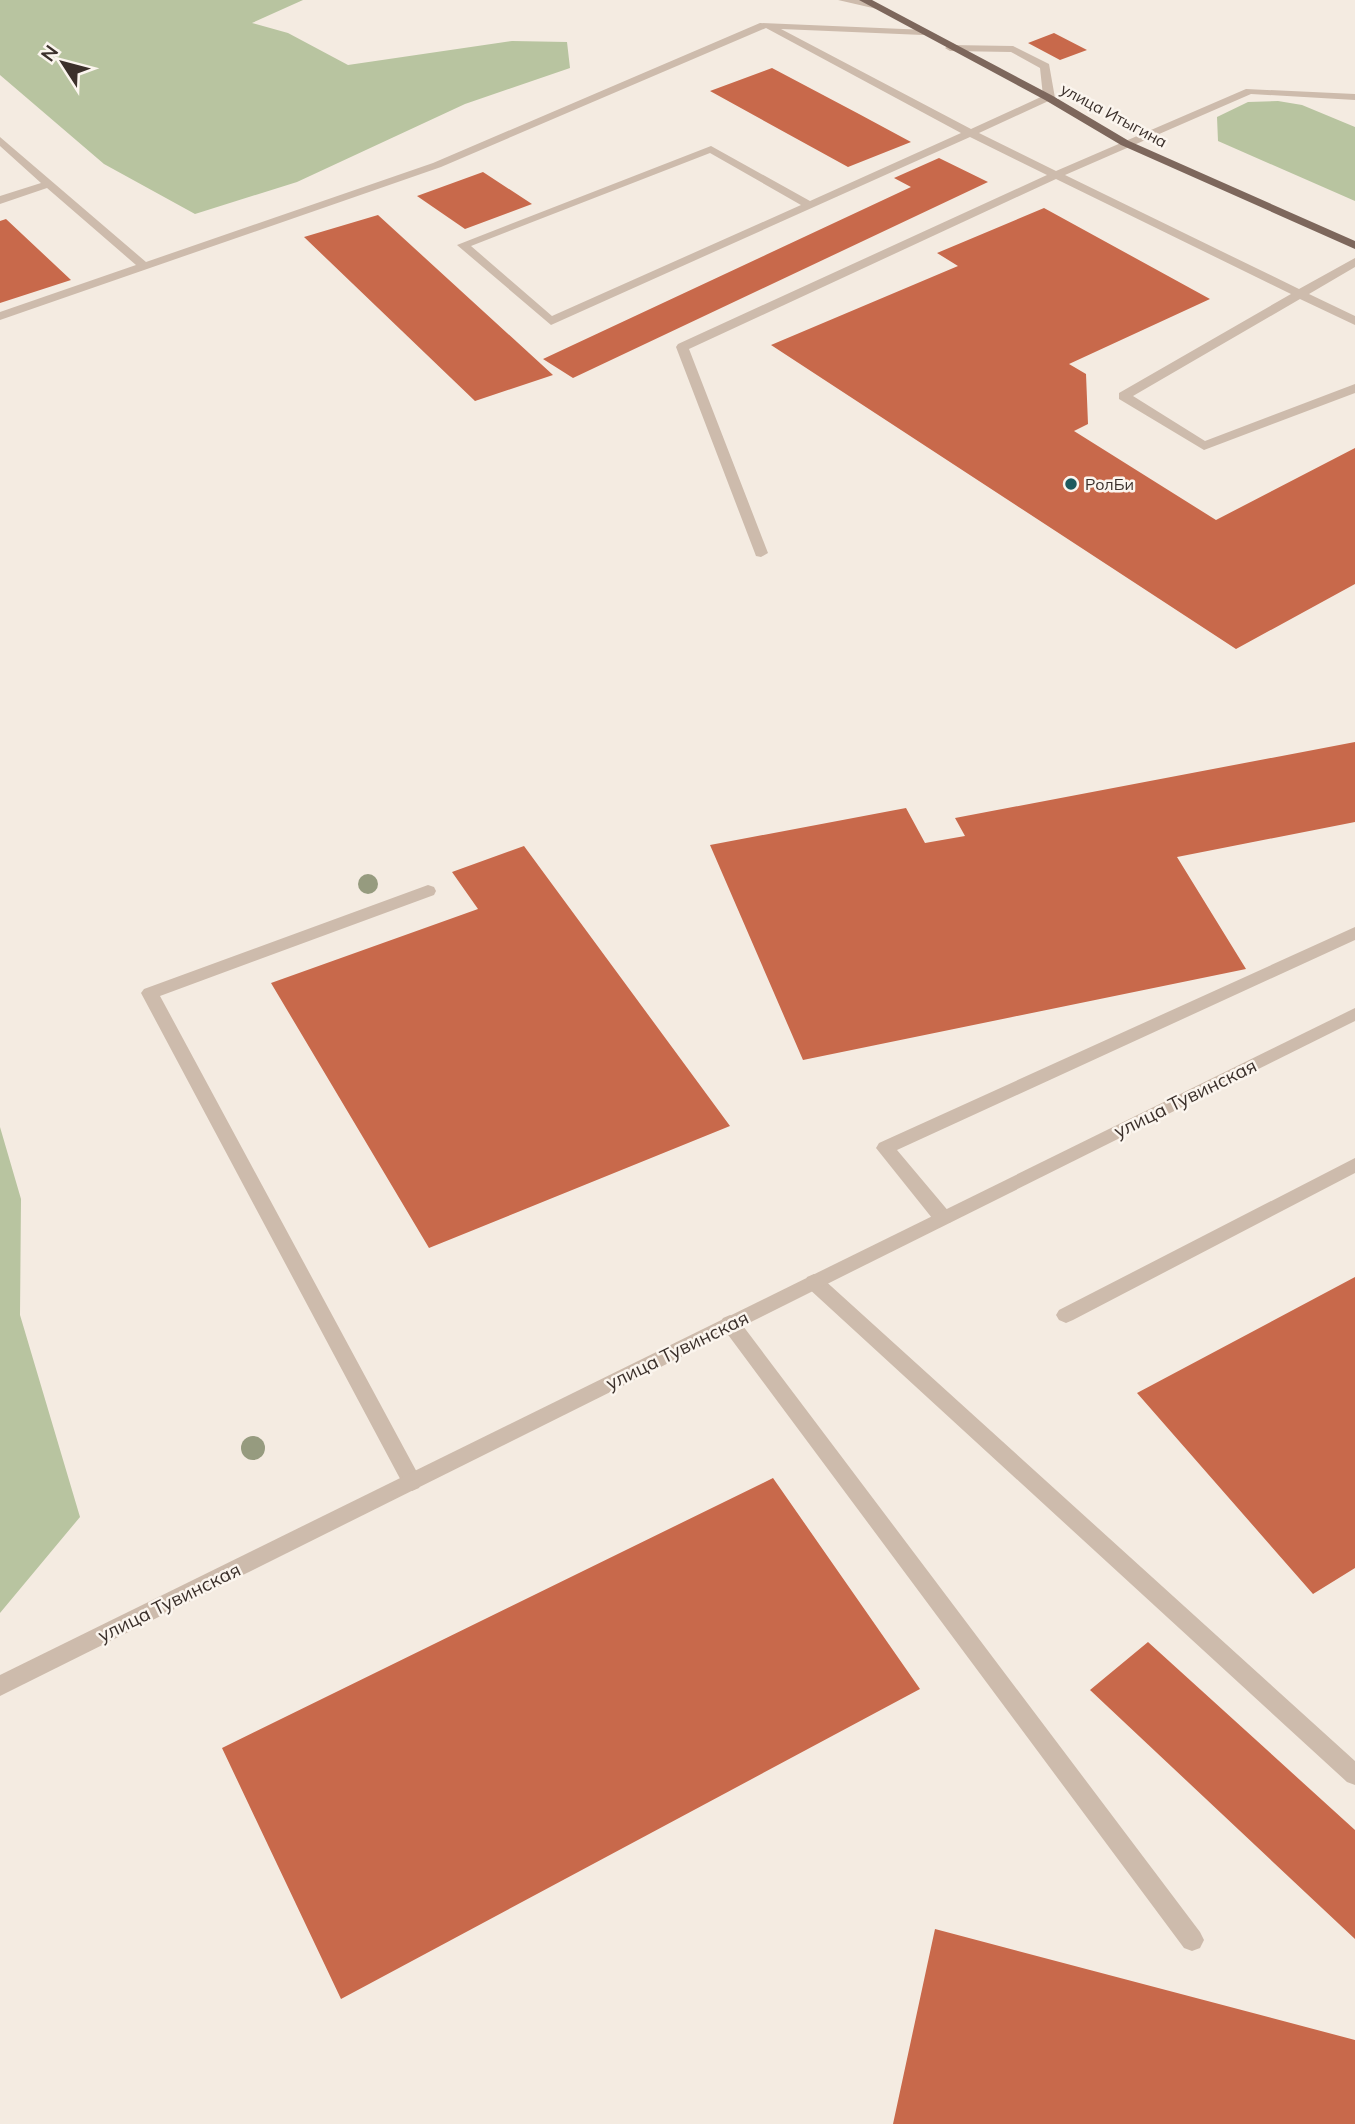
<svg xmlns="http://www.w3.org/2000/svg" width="1355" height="2124" viewBox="0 0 1355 2124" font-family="Mulish,sans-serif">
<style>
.green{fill:#b8c4a0}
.building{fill:#c8694b}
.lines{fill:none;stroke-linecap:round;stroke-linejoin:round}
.service{fill:#cdbbac;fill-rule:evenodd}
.minor{fill:#cdbbac;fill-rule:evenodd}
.primary{fill:#7d675c;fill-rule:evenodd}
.tree{fill:#969b7f}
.poi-dot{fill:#1f5a5e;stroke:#fbf5ee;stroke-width:2.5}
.labels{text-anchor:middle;stroke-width:5;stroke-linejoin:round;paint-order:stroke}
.far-street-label{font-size:16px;fill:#3b302b;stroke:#fbf5ee}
.far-poi-label{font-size:16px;fill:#3b302b;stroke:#fbf5ee;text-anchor:start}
.street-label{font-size:19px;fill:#3b302b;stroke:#fbf5ee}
</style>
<rect width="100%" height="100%" fill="#f4ebe1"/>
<path class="green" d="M0,0H303L252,23L288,33L348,65L512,41L567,42L570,68L465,104L297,182L195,214L104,164L0,75Z
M1278,101L1302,105L1355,127V201L1218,141L1217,117L1248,102Z
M0,1127L21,1199L20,1315L80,1517L0,1613Z"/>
<path class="building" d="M1054,33L1087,50L1060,60L1028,43Z
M772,68L859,114L911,142L848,167L710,91Z
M939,158L988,182L573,378L543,359L911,187L894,178Z
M483,172L532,204L465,229L417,196Z
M1044,208L1210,299L1069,364L1086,374L1088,424L1074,431L1216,520L1355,448V584L1236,649L771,345L958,266L937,253Z
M378,215L553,375L475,401L304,237Z
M6,219L71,280L0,303V221Z
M1355,742V822L1177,857L1246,969L803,1060L710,845L906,808L925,843L965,836L955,818Z
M524,846L730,1126L429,1248L271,983L478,909L452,872Z
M1355,1277V1568L1313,1594L1137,1393Z
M773,1478L920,1689L341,1999L222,1748Z
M1148,1642L1355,1830V1939L1090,1690Z
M935,1929L1355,2040V2124H893Z"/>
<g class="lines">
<path class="service" d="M838,0H861L882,6L877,9Z
M760,23L927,30L928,32L923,35L781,29L971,129L1043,96L1040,68L1011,52L950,51L945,48L950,45L1013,46L1049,64L1055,98L979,133L1056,171L1246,89L1355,94V100L1251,94L1065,175L1299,289L1355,258V267L1309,294L1355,316V325L1300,299L1133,396L1205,441L1355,384V393L1204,450L1119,399V393L1291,294L1056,179L689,349L768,553L761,557L756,556L676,347L678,344L1047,175L970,137L551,325L457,245L711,146L810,201L961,133L766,28L441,167L0,320V312L136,265L47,188L0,204V196L41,183L0,146V137L146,262L433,163ZM710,153L801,205L552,316L471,246Z
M428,885L434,887L436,891L434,895L160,996L419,1476L422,1482L419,1488L412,1491L405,1488L141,993L144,989Z
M1355,927V940L897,1150L950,1213L952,1218L950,1223H936L876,1148L879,1143Z
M1355,1158V1173L1073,1320L1066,1323L1059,1320L1056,1315L1059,1310Z
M814,1274L821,1277L1355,1761V1785L1347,1782L807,1287L805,1282L807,1277Z
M730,1315L737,1318L1200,1932L1204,1940L1200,1948L1192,1951L1184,1948L723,1328L720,1323L723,1318Z"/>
<path class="minor" d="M1355,1008V1021L0,1696V1675Z"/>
<path class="primary" d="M859,0H872L1053,96L1129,141L1355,241V249L1121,145L1045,100Z"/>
</g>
<g class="tree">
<circle cx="368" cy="884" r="10"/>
<circle cx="253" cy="1448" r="12"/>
</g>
<circle class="poi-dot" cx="1071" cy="484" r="7"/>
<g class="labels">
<g class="far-street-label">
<text transform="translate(1114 115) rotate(28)" y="6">улица Итыгина</text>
</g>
<g class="far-poi-label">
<text x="1085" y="490">РолБи</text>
</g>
<g class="street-label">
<text transform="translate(1185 1098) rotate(-26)" y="7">улица Тувинская</text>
<text transform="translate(677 1350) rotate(-26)" y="7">улица Тувинская</text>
<text transform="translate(169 1602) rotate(-26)" y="7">улица Тувинская</text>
</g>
</g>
<g transform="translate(63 63) rotate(306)" stroke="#fbf5ee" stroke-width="5" paint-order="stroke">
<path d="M0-5L12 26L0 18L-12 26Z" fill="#3b302b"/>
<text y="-10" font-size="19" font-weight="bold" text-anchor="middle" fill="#3b302b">N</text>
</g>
</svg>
